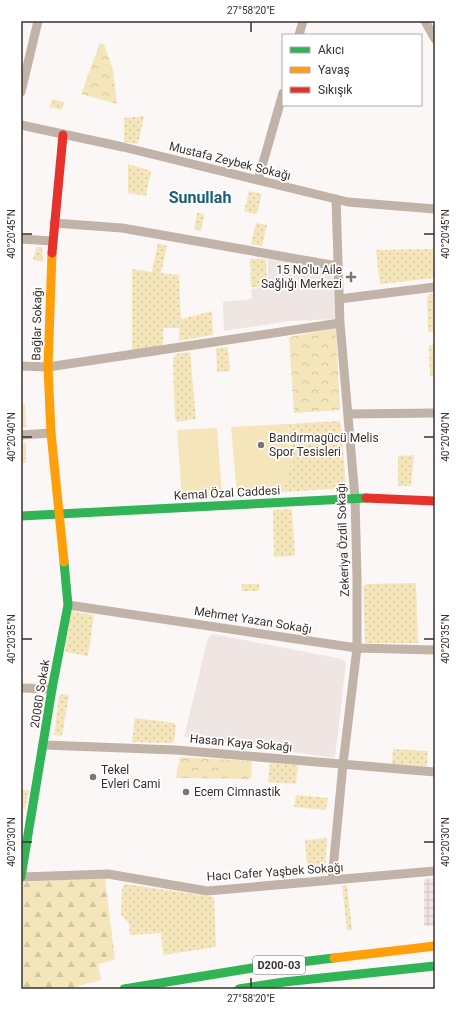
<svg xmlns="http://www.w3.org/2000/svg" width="456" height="1010" viewBox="0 0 456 1010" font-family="Roboto,sans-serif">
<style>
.built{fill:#efe5e3}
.industrial{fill:url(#industrial-grid)}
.grass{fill:url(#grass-dots)}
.forest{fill:url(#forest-firs)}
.park{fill:url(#park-crowns)}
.garden{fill:#f4e6ba}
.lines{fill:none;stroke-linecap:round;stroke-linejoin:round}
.street{stroke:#c1b3a7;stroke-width:9}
.fast{stroke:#30b455;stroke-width:9}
.slow{stroke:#ff9f0a;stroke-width:9}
.jam{stroke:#e5322d;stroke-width:9}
.ticks{fill:none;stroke:#3a302e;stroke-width:1.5}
.poi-dot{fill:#7e7674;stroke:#fff;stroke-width:1.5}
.labels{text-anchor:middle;stroke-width:3.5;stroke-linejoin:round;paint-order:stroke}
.shield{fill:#fff;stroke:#756e6d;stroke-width:1}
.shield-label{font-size:11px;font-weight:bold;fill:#3a302e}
.street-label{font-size:12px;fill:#3a302e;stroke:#fff}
.poi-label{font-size:12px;fill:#3a302e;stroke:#fff;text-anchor:start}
.district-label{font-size:16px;font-weight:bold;fill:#165f79;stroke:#fff}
.neatline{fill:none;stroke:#3a302e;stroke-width:1.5}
.ticks-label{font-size:10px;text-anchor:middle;fill:#3a302e}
</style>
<defs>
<pattern id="industrial-grid" width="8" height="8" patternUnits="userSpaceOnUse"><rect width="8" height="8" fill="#efe5e3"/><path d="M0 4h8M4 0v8" fill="none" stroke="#cec5c3"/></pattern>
<pattern id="grass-dots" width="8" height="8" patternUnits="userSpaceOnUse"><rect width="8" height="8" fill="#f4e6ba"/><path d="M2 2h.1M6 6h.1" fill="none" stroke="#d2c6a0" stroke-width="1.8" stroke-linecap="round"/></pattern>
<pattern id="forest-firs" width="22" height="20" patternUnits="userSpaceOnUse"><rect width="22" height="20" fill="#f4e6ba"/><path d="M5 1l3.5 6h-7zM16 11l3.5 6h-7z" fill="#d2c6a0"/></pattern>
<pattern id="park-crowns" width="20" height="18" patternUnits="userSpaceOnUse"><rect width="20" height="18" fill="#f4e6ba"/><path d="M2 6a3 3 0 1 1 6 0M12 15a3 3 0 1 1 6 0" fill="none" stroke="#d2c6a0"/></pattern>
</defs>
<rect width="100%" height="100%" fill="#fbf7f6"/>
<path class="built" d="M110,21H182L181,23L111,22Z
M268,259L335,269L338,319L289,321L224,331L223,302L252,299L251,289L268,287Z
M213,634L342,659L346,663L335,758L184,737L208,638Z"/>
<path class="industrial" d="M435,878V925L424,926V879Z"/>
<path class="grass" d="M52,99L65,103L61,110L50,107Z
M144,116L138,144L124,142V118Z
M128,164L151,171L146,196L128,193Z
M249,191L262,194L257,214L244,212Z
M197,213L204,214L201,231L194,229Z
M256,223L267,225L262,246L251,244Z
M158,243L167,246L161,273L179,275L181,319L212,311L213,335L179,341V328H163V346L132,350V269L152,272Z
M36,247H42L43,262L33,260Z
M433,249L435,278L380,284L376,250Z
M250,259H266L267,287H251Z
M435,293V331L428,332L427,297L430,294Z
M429,345H435V376H430Z
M228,347L230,371L217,372L216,348Z
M190,352L196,419L177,422L175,418L173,360L176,354Z
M21,404H25L26,427H21Z
M339,421L341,424L346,488L283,492L291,463L288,424Z
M21,443H26V463L21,462Z
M414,455L411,486H398V456Z
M292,509L295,556L274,557L273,510Z
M416,583L418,643H365L363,586L366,584Z
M242,584H259V591H242Z
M71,611L94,615L88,656L65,652Z
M62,694L69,695L62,736L54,735L59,696Z
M135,718L174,723L176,726L174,741L172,743L132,742Z
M393,749L428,751L427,766L392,764Z
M270,763L298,765L296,784L268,782Z
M21,790H29L25,809H21Z
M296,795L328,798L326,810L294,807Z
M327,838L325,872L308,875L305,840Z
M125,884L214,897L216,947L163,955L161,933L130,935L129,923L121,915L122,888Z
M347,885L352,930H347L342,886Z"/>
<path class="forest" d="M105,878L115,960L98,964L101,980L68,989H21V882Z"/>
<path class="park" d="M100,43L104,44L113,70L117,104L81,94Z
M336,328L340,410L294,413L289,337Z
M180,757L252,761L251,779L176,778Z"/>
<path class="garden" d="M288,424L291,463L283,492L237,495L231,427Z
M217,428L222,495L182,497L177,430Z
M225,766H246L245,775H225Z"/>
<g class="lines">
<path class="street" d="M425,21L435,39
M299,35L303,21
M21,92L38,21
M21,125L123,147L348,202L435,209
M258,180L283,93
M54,223L122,228L337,266
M21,239L52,241
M339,299L435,287
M21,366L48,367L340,323
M348,414L435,413
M21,435L51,433
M68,605L357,648L435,650
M21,688L52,689
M44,745L176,750L435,772
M21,877L108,874L207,891L435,871
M332,880L343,764L357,648V578L355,498L340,323L336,199"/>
<path class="fast" d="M21,516L366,498
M21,877L52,689L68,605L64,562
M124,989L258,967L334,958
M239,989L284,982L435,966"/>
<path class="slow" d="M52,253L48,367L51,433L64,562
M334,958L435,946"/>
<path class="jam" d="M52,253L63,135
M366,498L435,501"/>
</g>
<path class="ticks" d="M251,22V32M22,234H32M424,234H434M22,437H32M424,437H434M22,639H32M424,639H434M22,842H32M424,842H434M251,978V988"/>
<g class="poi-dot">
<path d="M349 271h4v4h4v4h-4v4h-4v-4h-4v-4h4z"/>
<circle cx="261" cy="445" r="4"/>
<circle cx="93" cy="777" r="4"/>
<circle cx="186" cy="792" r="4"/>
</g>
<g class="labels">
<rect class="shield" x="253" y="956" width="52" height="18" rx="3"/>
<g class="shield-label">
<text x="279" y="969">D200-03</text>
</g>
<g class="street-label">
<text transform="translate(230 161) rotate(14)" y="4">Mustafa Zeybek Sokağı</text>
<text transform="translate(37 324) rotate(-89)" y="4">Bağlar Sokağı</text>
<text transform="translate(227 493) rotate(-3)" y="4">Kemal Özal Caddesi</text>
<text transform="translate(343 540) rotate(-92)" y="4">Zekeriya Özdil Sokağı</text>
<text transform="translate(253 620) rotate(9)" y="4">Mehmet Yazan Sokağı</text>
<text transform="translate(40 694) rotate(-81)" y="4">20080 Sokak</text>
<text transform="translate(241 743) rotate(5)" y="4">Hasan Kaya Sokağı</text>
<text transform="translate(275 872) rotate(-4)" y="4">Hacı Cafer Yaşbek Sokağı</text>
</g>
<g class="poi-label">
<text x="342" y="274" text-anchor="end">15 No'lu Aile<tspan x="342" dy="14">Sağlığı Merkezi</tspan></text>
<text x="269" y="442">Bandırmagücü Melis<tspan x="269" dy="14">Spor Tesisleri</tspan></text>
<text x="101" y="774">Tekel<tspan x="101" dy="14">Evleri Cami</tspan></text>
<text x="194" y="796">Ecem Cimnastik</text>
</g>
<g class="district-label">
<text x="200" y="203">Sunullah</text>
</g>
</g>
<rect width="456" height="1010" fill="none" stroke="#ffffff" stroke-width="44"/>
<rect x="282" y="34" width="140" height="72" fill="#ffffff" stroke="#b0acab"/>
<rect x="290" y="47" width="20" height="6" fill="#30b455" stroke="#b0acab"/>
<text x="318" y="54" font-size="12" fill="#3a302e">Akıcı</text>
<rect x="290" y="67" width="20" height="6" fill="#ff9f0a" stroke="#b0acab"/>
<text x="318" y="74" font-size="12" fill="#3a302e">Yavaş</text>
<rect x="290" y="87" width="20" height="6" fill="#e5322d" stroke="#b0acab"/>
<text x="318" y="94" font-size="12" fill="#3a302e">Sıkışık</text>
<rect x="22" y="22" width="412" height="966" class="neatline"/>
<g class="ticks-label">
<text x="251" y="14">27°58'20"E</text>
<text transform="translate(11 234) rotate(-90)" y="4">40°20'45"N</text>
<text transform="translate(445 234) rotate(-90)" y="4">40°20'45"N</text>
<text transform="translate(11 437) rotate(-90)" y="4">40°20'40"N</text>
<text transform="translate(445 437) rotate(-90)" y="4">40°20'40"N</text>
<text transform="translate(11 639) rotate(-90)" y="4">40°20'35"N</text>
<text transform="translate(445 639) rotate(-90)" y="4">40°20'35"N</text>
<text transform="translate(11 842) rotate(-90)" y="4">40°20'30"N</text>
<text transform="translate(445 842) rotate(-90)" y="4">40°20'30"N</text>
<text x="251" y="1002">27°58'20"E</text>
</g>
</svg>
